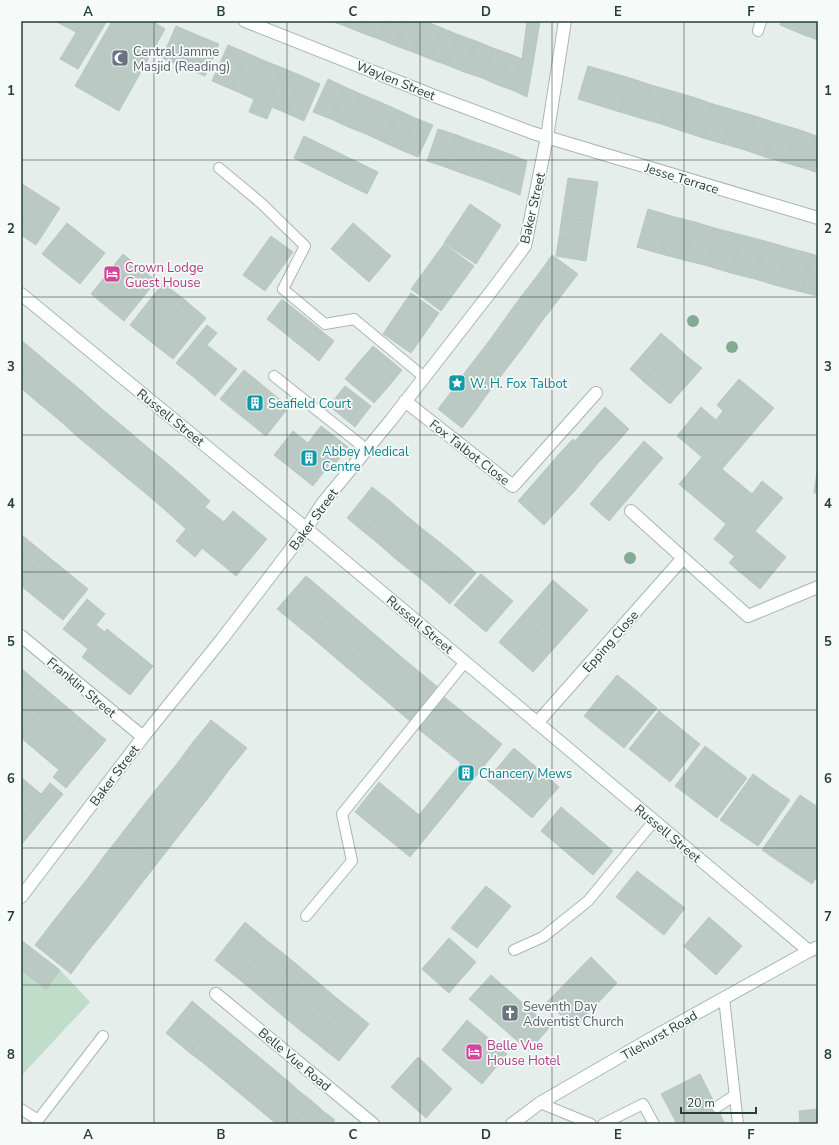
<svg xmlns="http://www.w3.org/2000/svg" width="839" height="1145" viewBox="0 0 839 1145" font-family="'Nunito Sans',sans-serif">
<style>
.green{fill:#c0ddc9}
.building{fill:#bbc9c4;stroke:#b8c7c2}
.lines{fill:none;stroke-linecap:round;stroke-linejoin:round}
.lane-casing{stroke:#a9b6b2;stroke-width:12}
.street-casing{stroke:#a9b6b2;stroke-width:14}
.secondary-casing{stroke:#a5b9b3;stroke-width:14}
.lane{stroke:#fff;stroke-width:10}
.street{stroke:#fff;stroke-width:12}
.secondary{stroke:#fff;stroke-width:12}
.tree{fill:#83ab94}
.grid{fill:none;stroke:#263f39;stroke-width:1;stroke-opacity:0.55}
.labels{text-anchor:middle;stroke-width:3.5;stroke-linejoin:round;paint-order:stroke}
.worship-label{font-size:13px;fill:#5b616d;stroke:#f6faf8;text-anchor:start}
.street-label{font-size:13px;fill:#263f39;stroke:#f6faf8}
.hotel-label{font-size:13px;fill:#b23c85;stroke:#f6faf8;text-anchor:start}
.culture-label{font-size:13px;fill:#0d838f;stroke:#f6faf8;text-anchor:start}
.neatline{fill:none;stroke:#263f39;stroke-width:1.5}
.grid-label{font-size:13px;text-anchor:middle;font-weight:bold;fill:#263f39}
</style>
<rect width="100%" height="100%" fill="#e6eeeb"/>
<path class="green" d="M21,970L46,989L60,970L90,1002L21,1076Z"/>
<path class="building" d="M55,21H82L76,32Z
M83,21H107L78,69L60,59Z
M112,21H152L165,29L119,111L75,86Z
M331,21H347L345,26Z
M347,21H367L362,33L345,26Z
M367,21H386L379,39L362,33Z
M386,21H406L396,46L379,39Z
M406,21H425L413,52L396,46Z
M425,21L442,28L430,59L413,52Z
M527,21H540L533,64L522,59Z
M781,21H809L804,35L780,25Z
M809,21H818V40L804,35Z
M176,26L197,35L184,67L162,58Z
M442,28L459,35L447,65L430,59Z
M197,35L219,44L205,76L184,67Z
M459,35L476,41L464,72L447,65Z
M476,41L493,48L482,78L464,72Z
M228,45L247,53L231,89L212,81Z
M493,48L510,54L498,85L482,78Z
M247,53L265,61L249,97L231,89Z
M510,54L522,59L512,90L498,85Z
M522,59L533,64L527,97L512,90Z
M265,61L283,68L262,117L249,112L254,99L249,97Z
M588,66L630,78L620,112L578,99Z
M283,68L302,76L286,113L272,107L267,119L262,117Z
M302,76L320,84L304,121L286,113Z
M630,78L651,85L640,118L620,112Z
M328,79L345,87L331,119L313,112Z
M651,85L672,91L661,124L640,118Z
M345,87L363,95L348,127L331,119Z
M672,91L693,97L682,131L661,124Z
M363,95L380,102L366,134L348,127Z
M693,97L713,104L703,138L682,131Z
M380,102L398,110L383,142L366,134Z
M713,104L734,110L724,144L703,138Z
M398,110L415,118L401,150L383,142Z
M734,110L755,116L745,150L724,144Z
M755,116L776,123L765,157L745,150Z
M415,118L433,125L418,157L401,150Z
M776,123L797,129L786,163L765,157Z
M438,129L457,135L445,167L427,161Z
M797,129L817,136L807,169L786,163Z
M457,135L475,142L464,174L445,167Z
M304,136L378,172L367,194L294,158Z
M817,136H818V173L807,169Z
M475,142L493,148L482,180L464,174Z
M493,148L512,155L500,187L482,180Z
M512,155L527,161L520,195L500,187Z
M568,178L598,182L595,202L565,197Z
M21,183L39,195L21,223Z
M39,195L60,208L36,245L21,235V223Z
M565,197L595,202L592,222L562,217Z
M470,204L501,225L476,264L444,243Z
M648,209L671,216L661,254L637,247Z
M671,216L695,222L684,260L661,254Z
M562,217L592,222L589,241L559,237Z
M695,222L718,229L708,266L684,260Z
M67,223L86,238L61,269L42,254Z
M353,223L391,256L369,282L331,249Z
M718,229L742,235L731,273L708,266Z
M742,235L765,241L755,279L731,273Z
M271,236L293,252L265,291L243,275Z
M559,237L589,241L586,261L556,256Z
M86,238L105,253L80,284L61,269Z
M765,241L789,248L778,286L755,279Z
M444,244L474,266L463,281L433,259Z
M789,248L812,254L802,292L778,286Z
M123,254L156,281L124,321L91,294Z
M812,254L818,256V296L802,292Z
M552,255L578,274L565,291L540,272Z
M433,259L463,281L452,296L422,274Z
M540,272L565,291L552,308L527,289Z
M422,274L452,296L441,311L411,289Z
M163,283L185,300L151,342L130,325Z
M527,289L552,308L539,325L514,306Z
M411,293L439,313L425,333L397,313Z
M282,299L334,341L319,361L267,319Z
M185,300L206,318L173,359L151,342Z
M514,306L539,325L527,342L502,323Z
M397,313L425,333L411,353L383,334Z
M502,323L527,342L514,359L489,341Z
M207,325L217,333L207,345L217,353L196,379L176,363Z
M661,333L675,345L643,381L630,369Z
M21,340L39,355L21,376Z
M489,341L514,359L501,376L476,358Z
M675,345L688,357L657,393L643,381Z
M373,346L402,370L388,387L359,362Z
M217,353L237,369L215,396L196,379Z
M39,355L60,373L36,401L21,388V376Z
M688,357L702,368L670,404L657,393Z
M476,358L501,376L488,393L463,375Z
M359,362L388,387L374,403L345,379Z
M244,370L289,407L266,436L220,399Z
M60,373L82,391L58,419L36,401Z
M463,375L488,393L476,410L451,392Z
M739,379L774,408L722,469L752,494L762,481L783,498L734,556L714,539L726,524L679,484L702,457L677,436L701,407L716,420L723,411L717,405Z
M345,386L371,406L355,427L329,406Z
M82,391L103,410L79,438L58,419Z
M451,392L476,410L462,428L438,409Z
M605,407L629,429L614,446L590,424Z
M103,410L125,428L101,456L79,438Z
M590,424L614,446L599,462L575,441Z
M321,426L348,447L335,464L332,461L313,486L274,455L293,431L308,443Z
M125,428L146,446L122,474L101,456Z
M573,439L599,462L586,478L559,454Z
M644,441L663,458L609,521L590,504Z
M146,446L168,464L144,492L122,474Z
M559,454L586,478L573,493L546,469Z
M168,464L189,482L165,510L144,492Z
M818,465V493H814Z
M546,469L573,493L559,508L533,484Z
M189,482L210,501L205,507L224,522L195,557L176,541L186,529L165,510Z
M533,484L559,508L544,525L518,501Z
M372,487L390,501L364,532L347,518Z
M390,501L407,516L381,546L364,532Z
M233,511L267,539L236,576L202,548Z
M407,516L424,530L398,561L381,546Z
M424,530L442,544L416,575L398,561Z
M755,531L786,557L760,589L729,563Z
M23,536L34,545L21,562V539Z
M442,544L459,558L433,589L416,575Z
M34,545L45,554L21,584V562Z
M45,554L88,589L63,620L21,586V584Z
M459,558L476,573L450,604L433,589Z
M481,574L513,601L486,632L454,605Z
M306,576L339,604L311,637L277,609Z
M553,580L570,595L516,657L499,642Z
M570,595L588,610L533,672L516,657Z
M87,599L105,614L96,625L105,632L107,629L153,666L130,695L82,657L88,649L63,629Z
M339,604L372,632L344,665L311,637Z
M372,632L405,660L377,693L344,665Z
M405,660L439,688L411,722L377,693Z
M21,668L29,675L21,684Z
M29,675L42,686L21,710V684Z
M617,675L637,691L604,732L584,716Z
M42,686L54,696L21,736V710Z
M637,691L657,708L624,748L604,732Z
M54,696L67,707L33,748L21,738V736Z
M443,696L502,744L410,857L355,812L379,782L419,815L461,763L417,728Z
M67,707L80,718L46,759L33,748Z
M659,711L680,728L649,765L629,749Z
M80,718L93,729L59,770L46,759Z
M211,720L247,748L229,770L193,742Z
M680,728L700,744L670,782L649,765Z
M93,729L106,740L66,788L53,777Z
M193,742L229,770L212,793L176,765Z
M705,746L726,762L696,802L675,786Z
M514,748L536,767L510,799L487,780Z
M726,762L747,778L717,818L696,802Z
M176,765L212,793L194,816L158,787Z
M536,767L559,787L532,818L510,799Z
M753,774L771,787L739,833L720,820Z
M21,777L28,783L21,792Z
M28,783L41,794L21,819V792Z
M50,783L63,794L21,845V819Z
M158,787L194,816L177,838L140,810Z
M771,787L790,800L758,846L739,833Z
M800,795L818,807V875L812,884L762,850Z
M561,807L613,851L593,875L541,831Z
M140,810L177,838L159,861L123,832Z
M123,832L159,861L141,884L105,855Z
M105,855L141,884L124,906L88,878Z
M637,871L685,908L664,935L616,897Z
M88,878L124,906L106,929L70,900Z
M486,886L511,906L477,948L451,928Z
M70,900L106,929L88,951L52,923Z
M709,917L742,946L716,975L684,946Z
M245,922L258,933L227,970L215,960Z
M52,923L88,951L71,974L35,945Z
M258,933L270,943L240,980L227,970Z
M449,938L476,962L449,993L422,969Z
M21,940L60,970L46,989L21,970Z
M270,943L283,953L252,990L240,980Z
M283,953L295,963L264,1000L252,990Z
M591,957L617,983L574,1028L547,1002Z
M295,963L307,973L276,1010L264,1000Z
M307,973L319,983L289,1021L276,1010Z
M491,975L550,1027L529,1051L469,999Z
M319,983L332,994L301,1031L289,1021Z
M332,994L344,1004L314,1041L301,1031Z
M192,1001L204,1011L178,1043L166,1033Z
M344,1004L357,1014L326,1051L314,1041Z
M204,1011L216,1021L190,1053L178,1043Z
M357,1014L369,1024L339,1061L326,1051Z
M467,1020L507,1054L482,1084L442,1050Z
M216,1021L228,1031L202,1062L190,1053Z
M228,1031L240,1041L214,1072L202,1062Z
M240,1041L252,1051L226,1082L214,1072Z
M252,1051L264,1061L238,1092L226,1082Z
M418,1057L452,1089L426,1118L391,1087Z
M264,1061L276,1071L250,1102L238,1092Z
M276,1071L288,1081L262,1112L250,1102Z
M700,1074L725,1124H677L661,1094Z
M288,1081L299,1091L274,1122L262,1112Z
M299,1091L312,1101L292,1124H276L274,1122Z
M312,1101L323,1111L312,1124H292Z
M818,1109V1124H800L799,1111Z
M323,1111L335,1120L332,1124H312Z"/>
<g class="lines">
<g class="lane-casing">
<path id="lane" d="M758,31L761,21
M219,168L261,203L305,246L283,289L325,324L354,319L424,377
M274,376L366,449
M306,916L352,861L342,814L465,662
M514,950L543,937L588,901L654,821
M724,998L738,1124
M540,1103L591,1124
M717,1107L735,1095
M21,1109L38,1120L103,1036
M603,1124L643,1104L654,1124"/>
</g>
<g class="street-casing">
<path id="street" d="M245,21L437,97L533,133L818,218
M405,401L513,486L596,393
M683,558L748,616L818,587
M21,636L143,737
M537,723L683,558L631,511
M21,897L143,737L222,639L288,553L306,529L322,504L391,420L493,289L525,246L547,137L565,21
M216,994L373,1124"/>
</g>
<g class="secondary-casing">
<path id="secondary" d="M21,294L297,521L809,951
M512,1124L540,1103L652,1038L809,951L818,947"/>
</g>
<use href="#lane" class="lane"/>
<use href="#street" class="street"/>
<use href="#secondary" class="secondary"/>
</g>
<g class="tree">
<circle cx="693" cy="321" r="6"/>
<circle cx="732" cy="347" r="6"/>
<circle cx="630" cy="558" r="6"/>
</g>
<path class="grid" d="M154,21V1124M287,21V1124M420,21V1124M552,21V1124M684,21V1124M21,160H818M21,297H818M21,435H818M21,572H818M21,710H818M21,848H818M21,985H818"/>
<defs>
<g id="mosque-square" transform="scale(0.9)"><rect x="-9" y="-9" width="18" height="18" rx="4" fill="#6b7280" stroke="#f6faf8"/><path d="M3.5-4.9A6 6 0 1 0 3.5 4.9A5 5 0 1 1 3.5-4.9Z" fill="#fff"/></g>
<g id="hotel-square" transform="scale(0.9)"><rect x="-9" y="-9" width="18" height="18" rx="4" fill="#d1479c" stroke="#f6faf8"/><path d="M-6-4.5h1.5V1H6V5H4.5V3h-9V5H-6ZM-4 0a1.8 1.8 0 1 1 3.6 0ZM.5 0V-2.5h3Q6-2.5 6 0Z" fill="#fff"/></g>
<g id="sight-square" transform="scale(0.9)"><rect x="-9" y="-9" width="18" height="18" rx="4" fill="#0f9aa8" stroke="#f6faf8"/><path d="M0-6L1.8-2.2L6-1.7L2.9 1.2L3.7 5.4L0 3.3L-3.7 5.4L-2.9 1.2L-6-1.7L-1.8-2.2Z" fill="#fff"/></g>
<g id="building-square" transform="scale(0.9)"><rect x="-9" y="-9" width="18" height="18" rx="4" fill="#0f9aa8" stroke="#f6faf8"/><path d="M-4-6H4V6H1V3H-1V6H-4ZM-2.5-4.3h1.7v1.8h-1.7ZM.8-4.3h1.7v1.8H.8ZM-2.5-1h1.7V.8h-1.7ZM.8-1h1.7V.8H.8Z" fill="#fff"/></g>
<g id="church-square" transform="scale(0.9)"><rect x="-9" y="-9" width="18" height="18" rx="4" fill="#6b7280" stroke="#f6faf8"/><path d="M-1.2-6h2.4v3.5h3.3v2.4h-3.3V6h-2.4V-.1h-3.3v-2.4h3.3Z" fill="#fff"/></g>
</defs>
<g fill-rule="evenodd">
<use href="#mosque-square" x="120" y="58"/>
<use href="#hotel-square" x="112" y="274"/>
<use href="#sight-square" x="457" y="383"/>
<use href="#building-square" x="255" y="403"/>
<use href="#building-square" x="309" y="458"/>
<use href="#building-square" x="466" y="773"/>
<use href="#church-square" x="510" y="1013"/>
<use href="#hotel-square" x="474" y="1052"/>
</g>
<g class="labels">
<g class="worship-label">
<text x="133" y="56">Central Jamme<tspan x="133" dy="15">Masjid (Reading)</tspan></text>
<text x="523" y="1011">Seventh Day<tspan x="523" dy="15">Adventist Church</tspan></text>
</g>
<g class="street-label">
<text transform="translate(396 80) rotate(22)" y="5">Waylen Street</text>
<text transform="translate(682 178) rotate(17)" y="5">Jesse Terrace</text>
<text transform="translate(532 208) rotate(-77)" y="5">Baker Street</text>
<text transform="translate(171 417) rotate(39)" y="5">Russell Street</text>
<text transform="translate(470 452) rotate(38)" y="5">Fox Talbot Close</text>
<text transform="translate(313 519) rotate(-54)" y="5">Baker Street</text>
<text transform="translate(420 624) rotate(40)" y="5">Russell Street</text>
<text transform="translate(610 641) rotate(-49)" y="5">Epping Close</text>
<text transform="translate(82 687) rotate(40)" y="5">Franklin Street</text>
<text transform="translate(114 775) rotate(-53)" y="5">Baker Street</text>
<text transform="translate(668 833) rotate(40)" y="5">Russell Street</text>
<text transform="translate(659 1035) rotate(-30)" y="5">Tilehurst Road</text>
<text transform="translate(295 1059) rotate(40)" y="5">Belle Vue Road</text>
</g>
<g class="hotel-label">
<text x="125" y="272">Crown Lodge<tspan x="125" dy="15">Guest House</tspan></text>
<text x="487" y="1050">Belle Vue<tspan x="487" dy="15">House Hotel</tspan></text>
</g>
<g class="culture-label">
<text x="470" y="388">W. H. Fox Talbot</text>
<text x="268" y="408">Seafield Court</text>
<text x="322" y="456">Abbey Medical<tspan x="322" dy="15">Centre</tspan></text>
<text x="479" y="778">Chancery Mews</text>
</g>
</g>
<rect width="839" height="1145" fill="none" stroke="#f6faf8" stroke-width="44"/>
<path d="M681 1107v6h75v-6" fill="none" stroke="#263f39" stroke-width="2"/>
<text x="687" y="1107" font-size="12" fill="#263f39" stroke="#f6faf8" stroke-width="3" paint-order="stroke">20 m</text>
<rect x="22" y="22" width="795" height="1101" class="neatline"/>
<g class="grid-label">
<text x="88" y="16">A</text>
<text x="221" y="16">B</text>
<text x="353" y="16">C</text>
<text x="486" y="16">D</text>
<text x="618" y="16">E</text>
<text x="751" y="16">F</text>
<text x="11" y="95">1</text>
<text x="828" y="95">1</text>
<text x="11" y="233">2</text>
<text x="828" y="233">2</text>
<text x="11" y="371">3</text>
<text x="828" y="371">3</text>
<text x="11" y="508">4</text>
<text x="828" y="508">4</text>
<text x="11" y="646">5</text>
<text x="828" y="646">5</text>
<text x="11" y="783">6</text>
<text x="828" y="783">6</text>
<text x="11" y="921">7</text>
<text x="828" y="921">7</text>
<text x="11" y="1059">8</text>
<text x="828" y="1059">8</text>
<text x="88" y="1139">A</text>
<text x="221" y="1139">B</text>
<text x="353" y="1139">C</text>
<text x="486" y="1139">D</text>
<text x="618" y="1139">E</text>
<text x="751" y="1139">F</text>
</g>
</svg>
